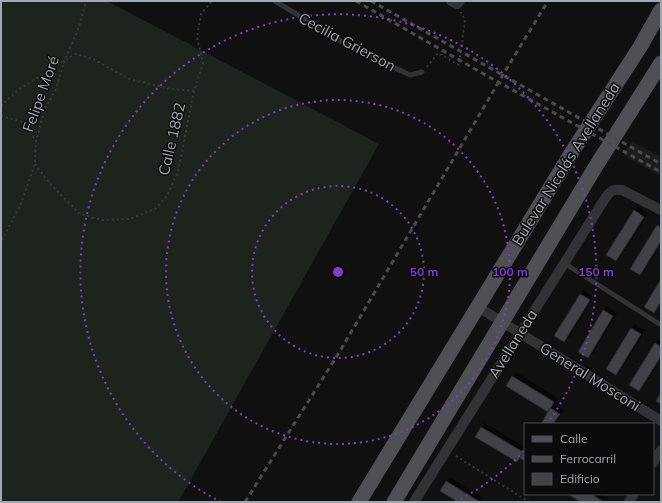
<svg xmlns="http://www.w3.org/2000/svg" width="662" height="503" viewBox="0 0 662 503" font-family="Mulish,sans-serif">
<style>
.built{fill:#1c1c1e}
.grass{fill:#1d241d}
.building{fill:#414347;stroke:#2a2b2d;filter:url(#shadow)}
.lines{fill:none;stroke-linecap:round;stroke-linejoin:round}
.path{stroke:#383a3d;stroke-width:2;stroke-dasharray:2 3;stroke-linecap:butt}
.lane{stroke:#323336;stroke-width:5}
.street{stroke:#323336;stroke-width:10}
.primary{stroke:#4e5055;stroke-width:15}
.rail{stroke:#494b4f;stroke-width:3;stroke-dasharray:5 4;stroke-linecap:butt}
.ring{fill:none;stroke:#813fbd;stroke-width:2;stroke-dasharray:2 4}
.labels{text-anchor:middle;stroke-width:3;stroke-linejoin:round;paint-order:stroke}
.street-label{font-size:15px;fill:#a2a8b1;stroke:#0b0b0c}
.centre{fill:#813fbd;stroke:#0b0b0c;stroke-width:2}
.ring-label{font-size:12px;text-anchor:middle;font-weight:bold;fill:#813fbd;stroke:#0b0b0c;stroke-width:3;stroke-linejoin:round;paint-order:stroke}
</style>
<defs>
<filter id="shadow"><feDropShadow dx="3.5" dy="-3.5" stdDeviation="0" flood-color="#0009"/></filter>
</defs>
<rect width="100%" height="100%" fill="#101011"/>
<path class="built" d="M632,141L661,157V176L623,155Z"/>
<path class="grass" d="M1,1H107L379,144L178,502H1Z"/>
<path class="building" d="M634,210L644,217L616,261L606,255Z
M657,225L661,227V241L640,275L630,269Z
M661,279V301L654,313L644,307Z
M580,294L590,300L564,342L554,336Z
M603,310L613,316L588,358L578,352Z
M631,328L641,334L616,375L606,369Z
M655,343L661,347V356L639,391L629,385Z
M512,376L554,402L548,412L506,386Z
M661,393V404L656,401Z
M550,408L560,414L553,424H541Z
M481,427L523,452L517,462L475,437Z
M525,449V461L520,458Z
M446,481L480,502H458L440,491Z
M567,494H591L604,502H581Z"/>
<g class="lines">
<path class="path" d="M427,67L438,53L459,65L465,20L461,12
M1,106L18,90L75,54L93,59L129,79L171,89L194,91
M1,116L23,122L36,141
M35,164L50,184L80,214L101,220L130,219L155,209L167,196L178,172L194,91L203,63L197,37L201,14L212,1
M2,240L20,206L35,164L36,141L45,109L56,89L65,59L78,30L86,1
M456,456L529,502"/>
<path class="lane" d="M275,1L351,47L410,75L422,72
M564,263L661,325"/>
<path class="street" d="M451,1L457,4L460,1
M478,307L661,421
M653,463L661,450
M414,502L606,197C611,190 614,189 622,190L661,210
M629,502L634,494"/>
<path class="primary" d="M359,502L572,152L640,47L661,10
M394,502L596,166L661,63"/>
<path class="rail" d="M356,1L482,73L661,172
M371,1L661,164
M245,502L340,351L507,68L548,1"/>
</g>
<g class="ring">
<circle cx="338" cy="272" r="86"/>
<circle cx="338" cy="272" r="172"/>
<path d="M524 451A258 258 0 0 1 455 502M221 502A258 258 0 1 1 547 424"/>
</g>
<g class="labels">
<g class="street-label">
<text transform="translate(347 42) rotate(28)" y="5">Cecilia Grierson</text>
<text transform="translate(41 94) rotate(-70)" y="5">Felipe Moré</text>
<text transform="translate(172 139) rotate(-77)" y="5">Calle 1882</text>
<text transform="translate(566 164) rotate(-58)" y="5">Bulevar Nicolás Avellaneda</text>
<text transform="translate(513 344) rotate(-58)" y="5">Avellaneda</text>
<text transform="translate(590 377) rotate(32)" y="5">General Mosconi</text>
</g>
</g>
<circle cx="338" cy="272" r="6" class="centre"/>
<g class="ring-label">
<text x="424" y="276">50 m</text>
<text x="510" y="276">100 m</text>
<text x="596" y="276">150 m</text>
</g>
<rect width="662" height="503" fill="none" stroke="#a2a8b1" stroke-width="4"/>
<rect x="524" y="423" width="130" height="72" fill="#0b0b0c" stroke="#474a4e"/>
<rect x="532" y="436" width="20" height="6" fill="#4e5055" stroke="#474a4e"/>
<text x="560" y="443" font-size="12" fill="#a2a8b1">Calle</text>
<rect x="532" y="456" width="20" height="6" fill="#494b4f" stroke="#474a4e"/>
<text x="560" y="463" font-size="12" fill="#a2a8b1">Ferrocarril</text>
<rect x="532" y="473" width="20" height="12" fill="#414347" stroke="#474a4e"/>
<text x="560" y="483" font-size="12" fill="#a2a8b1">Edificio</text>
</svg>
